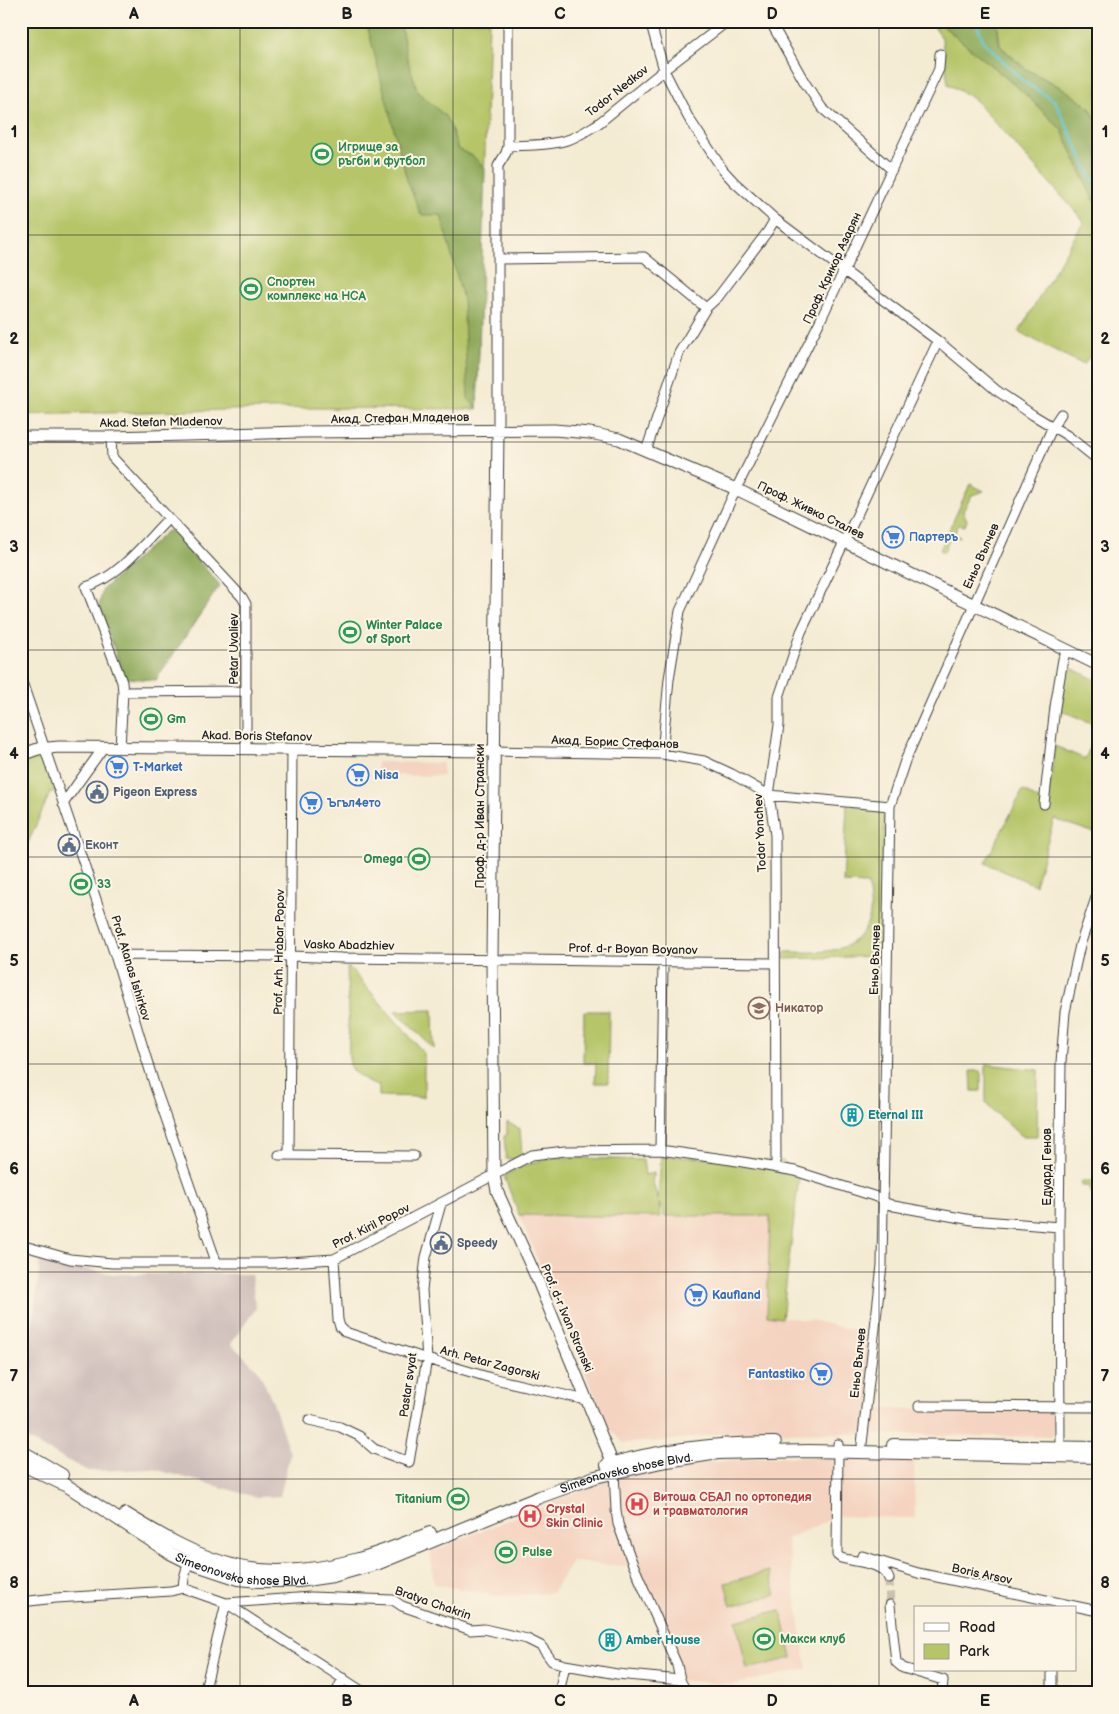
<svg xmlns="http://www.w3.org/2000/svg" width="1119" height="1714" viewBox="0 0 1119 1714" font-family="'Balsamiq Sans',sans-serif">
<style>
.built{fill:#f4d3c0}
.industrial{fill:#d0c0bc}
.green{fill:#b5c568;stroke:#687042}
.forest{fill:#90aa5c;stroke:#56633c}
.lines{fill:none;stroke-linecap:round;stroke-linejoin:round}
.stream{stroke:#5ac6d1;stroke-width:2.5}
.minor-tunnel{stroke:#c9c2ae;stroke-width:9;stroke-dasharray:9 4.5;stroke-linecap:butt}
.minor-casing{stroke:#3c3b37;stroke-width:11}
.tertiary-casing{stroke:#3c3b37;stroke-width:13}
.secondary-casing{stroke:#3c3b37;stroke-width:14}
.minor{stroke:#fff;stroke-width:9}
.tertiary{stroke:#fff;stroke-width:11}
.secondary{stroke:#fff;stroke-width:12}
.grid{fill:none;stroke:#1c1c1c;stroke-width:1;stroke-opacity:0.55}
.labels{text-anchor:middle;stroke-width:4;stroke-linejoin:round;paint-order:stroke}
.street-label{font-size:12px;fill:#1c1c1c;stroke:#fcf5e5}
.leisure-label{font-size:12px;font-weight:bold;fill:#27864d;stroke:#fcf5e5;text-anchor:start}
.shop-label{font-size:12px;font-weight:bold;fill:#366cbe;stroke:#fcf5e5;text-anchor:start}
.service-label{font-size:12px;font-weight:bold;fill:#4e5e75;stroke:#fcf5e5;text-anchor:start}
.education-label{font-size:12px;font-weight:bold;fill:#785e54;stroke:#fcf5e5;text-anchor:start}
.culture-label{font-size:12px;font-weight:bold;fill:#0d838f;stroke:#fcf5e5;text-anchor:start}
.health-label{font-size:12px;font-weight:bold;fill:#be3a42;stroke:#fcf5e5;text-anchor:start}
.neatline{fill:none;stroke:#1c1c1c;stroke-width:2}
.grid-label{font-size:16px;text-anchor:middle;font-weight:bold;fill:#1c1c1c}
</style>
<rect width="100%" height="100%" fill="#fcf5e5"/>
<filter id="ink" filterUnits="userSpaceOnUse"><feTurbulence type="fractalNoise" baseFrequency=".02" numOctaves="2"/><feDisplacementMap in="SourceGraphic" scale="10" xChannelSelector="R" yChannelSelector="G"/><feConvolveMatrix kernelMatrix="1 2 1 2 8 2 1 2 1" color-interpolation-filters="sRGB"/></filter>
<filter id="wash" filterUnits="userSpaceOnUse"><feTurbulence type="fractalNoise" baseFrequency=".0096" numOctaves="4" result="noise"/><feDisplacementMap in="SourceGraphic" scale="20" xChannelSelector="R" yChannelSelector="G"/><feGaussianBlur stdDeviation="1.12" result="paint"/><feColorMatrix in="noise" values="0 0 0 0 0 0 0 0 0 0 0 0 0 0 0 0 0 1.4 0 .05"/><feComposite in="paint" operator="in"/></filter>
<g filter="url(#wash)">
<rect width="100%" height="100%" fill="#f4ebd3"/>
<path class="built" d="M377,762L443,763V776L377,775Z
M519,1215L660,1217L770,1216L767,1316L810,1320L874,1335L871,1367L873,1408L1053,1412V1437L766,1432L716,1434L664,1441L623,1443L609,1428Z
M796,1457L914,1460L915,1518L837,1516L787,1539L807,1669L732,1685L680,1680L634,1567L572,1562L552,1593L498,1596L434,1584L430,1552L600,1482L646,1470L754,1458Z"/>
<path class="industrial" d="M40,1260L112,1274H251L256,1308L231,1344L258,1370L272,1400L290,1454L280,1496L256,1497L154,1469L88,1471L21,1436V1423Z"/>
<path class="green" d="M21,21H489L477,409L310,408L21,415Z
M930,21H937L1021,90L1062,130L1093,199L1098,203V342L1084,365L1019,332L1084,221L974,99L948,84L942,38Z
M997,21H1098V122L1090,108L1064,89L1026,69L1000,46Z
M970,484L984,491L972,495L963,511L967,520L965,526L959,524L954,534L960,537L959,538L955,537L953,541L949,540L944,552L940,550Z
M1067,666L1098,681V726L1058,709Z
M1098,729V834L1054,819L1035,885L985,863L1023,790L1044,804L1048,798L1055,746L1085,759Z
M34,755H39L44,757L59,789L50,793L21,859V760Z
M847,805L885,809L882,956L783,959L785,952C817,952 856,957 869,919C872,909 869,894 868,884L843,883Z
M1097,946H1098V1007L1092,1006Z
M347,968H350L424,1053V1097L379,1096V1085L372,1084L352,1071L349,1059Z
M433,1010L434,1049L395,1011Z
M584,1011H609L608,1083H595L596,1063H583Z
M986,1064L1038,1070L1037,1136H1021L986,1104Z
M971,1071H981V1091H972Z
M507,1122L520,1129L522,1155L515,1159H506L504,1136L507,1135Z
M661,1156L783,1161L799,1177L782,1318L767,1316L770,1216H664L659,1203L660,1217L519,1215L504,1176L523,1166L551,1157L643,1160L645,1175L654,1173V1177L652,1178L658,1200Z
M1096,1172H1098V1200L1090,1191L1089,1186H1081L1082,1181H1096Z
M769,1571L776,1594L731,1606L725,1583Z
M781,1610L792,1658L747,1669L736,1621Z"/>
<path class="forest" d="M366,21H400L407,58L418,92L445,116L451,128L458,149L473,156L485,169L477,409L468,398L463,299L441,215H421L407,180Z
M937,21H997L1000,46L1026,69L1064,89L1090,108L1098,122V203L1093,199L1062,130L1021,90Z
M167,531H172L220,585L156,680L124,678L99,605L103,589Z"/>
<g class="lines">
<path class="stream" d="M976,21L983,41L1024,82L1055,101L1091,177L1098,184
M21,1482L23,1480"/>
</g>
</g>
<g filter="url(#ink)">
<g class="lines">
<path class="minor-tunnel" d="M889,1579L890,1605"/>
<g class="minor-casing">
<path id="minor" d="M650,21L664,70L688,117L723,170L734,182L775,219L938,341L996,390L1033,415L1068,436L1098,460
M770,21L805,83L822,108L892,170
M508,146C527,145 548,146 567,140C578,137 589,129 599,123L664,70L728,21
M499,259L644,257L706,308
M498,430V166L506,153L508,146V21
M111,437L112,457L242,597L246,604V749
M646,451L679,353L706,308L718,297L768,231L775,219
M21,679L115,955L155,1087L217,1264
M123,692L247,691
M120,748L123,692L122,682L86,587C119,577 144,543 168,519
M494,751L662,754L704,761L732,774L769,795L890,806
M662,754L669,679L680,611L736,489L822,317L939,69L940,54
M63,804L103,748
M1044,804L1055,707L1063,659L1067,650
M115,955L291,956L342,958L774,963
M660,1150L663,962
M279,1155L414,1156
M289,1155L292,750
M776,1168L775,835L769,795L779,725V697L801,632L848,534L938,341
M883,1202L894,1206L972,1220L1059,1227
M21,1245L70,1259L112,1263H274L334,1259L532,1155L565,1151L660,1150L731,1160L795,1171L883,1199
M334,1259L338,1320L340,1327L345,1332L427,1359L491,1378L586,1400
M919,1406L1098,1407
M309,1420L340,1427L359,1436L374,1449L409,1462L427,1359L422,1290L426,1257L441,1204
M21,1440V1445
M838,1444L837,1555L841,1558C855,1562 884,1562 889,1579
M862,1444L882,1265L890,806L905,761L1053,426L1061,414
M1060,1447L1059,1227L1061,1062L1065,1012L1080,945L1098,892
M614,1472L616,1510L618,1524L632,1562L677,1665L680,1680L687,1693
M862,1556L918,1573L1098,1611
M183,1588L184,1578L190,1557
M21,1602L56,1598L171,1591L183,1588L226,1603L365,1693
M226,1603L311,1597L393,1600L402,1606L471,1630L484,1629L527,1639L541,1646L552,1661L565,1665L617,1674L680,1680
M890,1605L896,1662L903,1668L943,1680L942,1693
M1052,1670V1693
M204,1693L226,1603
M336,1693L343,1678
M559,1693L565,1665"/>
</g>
<g class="tertiary-casing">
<path id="tertiary" d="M498,430L492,959L494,1175L497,1191L537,1279L613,1464L614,1472
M21,437H111L301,432L554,430L590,433L619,439L736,489L1098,665
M21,755L38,749L59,747L494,751"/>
</g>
<g class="secondary-casing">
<g id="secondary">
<path d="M893,1445L1098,1448"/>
<path d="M21,1451L62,1475"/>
<path id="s1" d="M21,1464L69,1487L170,1553L188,1562L239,1579L259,1581H299L333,1576L379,1563L542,1496L595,1477L661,1462L718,1453L809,1451L1098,1457"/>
<path d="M607,1465C662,1449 719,1443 775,1443"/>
<path d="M126,1514C160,1535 194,1555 232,1565C246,1570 261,1570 277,1571C333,1571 379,1554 430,1533"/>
</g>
</g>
<use href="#minor" class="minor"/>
<use href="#tertiary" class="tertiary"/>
<use href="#secondary" class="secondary"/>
</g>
</g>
<path class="grid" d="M240,21V1693M453,21V1693M666,21V1693M879,21V1693M21,235H1098M21,442H1098M21,650H1098M21,857H1098M21,1064H1098M21,1272H1098M21,1479H1098"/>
<defs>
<g id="stadium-ring" transform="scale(1.125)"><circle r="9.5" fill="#fcf5e5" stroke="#2e9e5b" stroke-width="1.5"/><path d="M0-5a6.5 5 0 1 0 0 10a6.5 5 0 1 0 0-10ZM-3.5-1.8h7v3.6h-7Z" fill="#2e9e5b"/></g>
<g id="supermarket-ring" transform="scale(1.125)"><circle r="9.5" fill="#fcf5e5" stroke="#3f7fe0" stroke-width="1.5"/><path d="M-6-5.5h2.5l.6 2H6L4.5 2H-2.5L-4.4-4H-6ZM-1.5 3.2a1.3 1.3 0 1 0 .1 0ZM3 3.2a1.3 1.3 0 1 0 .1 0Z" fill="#3f7fe0"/></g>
<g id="civic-ring" transform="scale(1.125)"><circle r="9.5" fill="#fcf5e5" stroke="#5c6f8a" stroke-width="1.5"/><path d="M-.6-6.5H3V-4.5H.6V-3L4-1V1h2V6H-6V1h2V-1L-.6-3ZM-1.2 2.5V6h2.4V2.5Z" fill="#5c6f8a"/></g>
<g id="school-ring" transform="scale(1.125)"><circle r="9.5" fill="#fcf5e5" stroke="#8d6e63" stroke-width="1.5"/><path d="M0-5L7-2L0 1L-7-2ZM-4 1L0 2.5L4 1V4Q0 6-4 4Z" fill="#8d6e63"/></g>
<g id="building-ring" transform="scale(1.125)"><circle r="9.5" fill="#fcf5e5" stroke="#0f9aa8" stroke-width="1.5"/><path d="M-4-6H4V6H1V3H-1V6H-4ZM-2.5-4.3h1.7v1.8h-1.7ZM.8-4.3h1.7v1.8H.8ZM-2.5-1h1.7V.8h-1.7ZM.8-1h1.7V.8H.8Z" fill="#0f9aa8"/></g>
<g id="hospital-ring" transform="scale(1.125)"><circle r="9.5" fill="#fcf5e5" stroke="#e0444e" stroke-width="1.5"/><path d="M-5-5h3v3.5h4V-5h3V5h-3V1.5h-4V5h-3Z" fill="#e0444e"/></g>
</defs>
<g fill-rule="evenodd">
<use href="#stadium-ring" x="322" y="154"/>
<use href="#stadium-ring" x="251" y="289"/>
<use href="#supermarket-ring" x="893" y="537"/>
<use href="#stadium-ring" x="350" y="632"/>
<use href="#stadium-ring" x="151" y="719"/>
<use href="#supermarket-ring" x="117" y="767"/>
<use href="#supermarket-ring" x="358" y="775"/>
<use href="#civic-ring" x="97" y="792"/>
<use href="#supermarket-ring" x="311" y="803"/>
<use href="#civic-ring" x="69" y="845"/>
<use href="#stadium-ring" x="419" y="859"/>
<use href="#stadium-ring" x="81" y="884"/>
<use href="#school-ring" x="759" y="1008"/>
<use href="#building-ring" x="852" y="1115"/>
<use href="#civic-ring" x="441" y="1243"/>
<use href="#supermarket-ring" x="696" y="1295"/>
<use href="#supermarket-ring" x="821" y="1374"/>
<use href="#stadium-ring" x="458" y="1499"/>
<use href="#hospital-ring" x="637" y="1504"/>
<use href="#hospital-ring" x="530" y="1516"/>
<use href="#stadium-ring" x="506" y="1552"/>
<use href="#stadium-ring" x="764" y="1639"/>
<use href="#building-ring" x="610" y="1640"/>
</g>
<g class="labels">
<g class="street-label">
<text transform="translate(617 91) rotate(-38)" y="4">Todor Nedkov</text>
<text transform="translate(832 268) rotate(-65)" y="4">Проф. Крикор Азарян</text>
<text transform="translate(400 418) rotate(-1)" y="4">Акад. Стефан Младенов</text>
<text transform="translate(161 422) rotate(-1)" y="4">Akad. Stefan Mladenov</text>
<text transform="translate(811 510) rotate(26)" y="4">Проф. Живко Сталев</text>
<text transform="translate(981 556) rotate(-66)" y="4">Еньо Вълчев</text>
<text transform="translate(234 649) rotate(-90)" y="4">Petar Uvaliev</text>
<text transform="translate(257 736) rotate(1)" y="4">Akad. Boris Stefanov</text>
<text transform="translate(615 742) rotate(2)" y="4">Акад. Борис Стефанов</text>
<text transform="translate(480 816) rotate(-90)" y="4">Проф. д-р Иван Странски</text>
<text transform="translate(760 833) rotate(-93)" y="4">Todor Yonchev</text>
<text transform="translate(349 945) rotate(1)" y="4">Vasko Abadzhiev</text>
<text transform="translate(633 949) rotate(1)" y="4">Prof. d-r Boyan Boyanov</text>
<text transform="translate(279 952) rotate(-89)" y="4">Prof. Arh. Hrabar Popov</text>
<text transform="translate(875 960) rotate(-88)" y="4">Еньо Вълчев</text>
<text transform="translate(131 968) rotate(73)" y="4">Prof. Atanas Ishirkov</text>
<text transform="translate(1047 1167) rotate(-90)" y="4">Едуард Генов</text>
<text transform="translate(371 1226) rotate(-27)" y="4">Prof. Kiril Popov</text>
<text transform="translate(567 1318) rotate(67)" y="4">Prof. d-r Ivan Stranski</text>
<text transform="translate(490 1363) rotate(15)" y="4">Arh. Petar Zagorski</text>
<text transform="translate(858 1363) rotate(-84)" y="4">Еньо Вълчев</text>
<text transform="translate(408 1385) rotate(-82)" y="4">Pastar svyat</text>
<text dy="4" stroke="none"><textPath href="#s1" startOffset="654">Simeonovsko shose Blvd.</textPath></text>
<text dy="4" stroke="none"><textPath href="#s1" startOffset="249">Simeonovsko shose Blvd.</textPath></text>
<text transform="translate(982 1574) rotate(12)" y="4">Boris Arsov</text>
<text transform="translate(433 1603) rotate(19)" y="4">Bratya Chakrin</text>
</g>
<g class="leisure-label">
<text x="338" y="151">Игрище за<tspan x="338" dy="14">ръгби и футбол</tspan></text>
<text x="267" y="286">Спортен<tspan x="267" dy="14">комплекс на НСА</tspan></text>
<text x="366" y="629">Winter Palace<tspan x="366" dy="14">of Sport</tspan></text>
<text x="167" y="723">Gm</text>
<text x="403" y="863" text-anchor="end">Omega</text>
<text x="97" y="888">33</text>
<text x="442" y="1503" text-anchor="end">Titanium</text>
<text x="522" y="1556">Pulse</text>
<text x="780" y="1643">Макси клуб</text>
</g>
<g class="shop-label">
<text x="909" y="541">Партеръ</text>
<text x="133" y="771">T-Market</text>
<text x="374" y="779">Nisa</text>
<text x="327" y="807">Ъгъл4ето</text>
<text x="712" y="1299">Kaufland</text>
<text x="805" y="1378" text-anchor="end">Fantastiko</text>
</g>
<g class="service-label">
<text x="113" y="796">Pigeon Express</text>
<text x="85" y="849">Еконт</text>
<text x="457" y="1247">Speedy</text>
</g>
<g class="education-label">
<text x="775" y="1012">Никатор</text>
</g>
<g class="culture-label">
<text x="868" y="1119">Eternal III</text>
<text x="626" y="1644">Amber House</text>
</g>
<g class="health-label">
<text x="653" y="1501">Витоша СБАЛ по ортопедия<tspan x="653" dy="14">и травматология</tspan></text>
<text x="546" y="1513">Crystal<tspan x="546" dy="14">Skin Clinic</tspan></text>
</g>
</g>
<rect width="1119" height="1714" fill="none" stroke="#fcf5e5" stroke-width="55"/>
<rect x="914" y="1606" width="162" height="65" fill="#fcf5e5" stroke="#a29e95"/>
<rect x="924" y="1623" width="25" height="8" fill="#ffffff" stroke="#a29e95"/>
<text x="959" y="1632" font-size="15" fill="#1c1c1c">Road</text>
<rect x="924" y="1644" width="25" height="15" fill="#b5c568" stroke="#a29e95"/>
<text x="959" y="1656" font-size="15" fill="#1c1c1c">Park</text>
<rect x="28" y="28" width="1064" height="1658" class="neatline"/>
<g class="grid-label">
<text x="134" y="19">A</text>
<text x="347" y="19">B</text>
<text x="560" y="19">C</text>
<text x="772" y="19">D</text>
<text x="985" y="19">E</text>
<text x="14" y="137">1</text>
<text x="1105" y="137">1</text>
<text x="14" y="344">2</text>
<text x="1105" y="344">2</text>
<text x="14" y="552">3</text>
<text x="1105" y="552">3</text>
<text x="14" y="759">4</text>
<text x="1105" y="759">4</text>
<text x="14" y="966">5</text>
<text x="1105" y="966">5</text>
<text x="14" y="1174">6</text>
<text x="1105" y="1174">6</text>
<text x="14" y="1381">7</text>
<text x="1105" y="1381">7</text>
<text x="14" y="1588">8</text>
<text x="1105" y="1588">8</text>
<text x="134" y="1706">A</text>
<text x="347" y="1706">B</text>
<text x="560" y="1706">C</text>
<text x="772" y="1706">D</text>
<text x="985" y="1706">E</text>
</g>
</svg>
